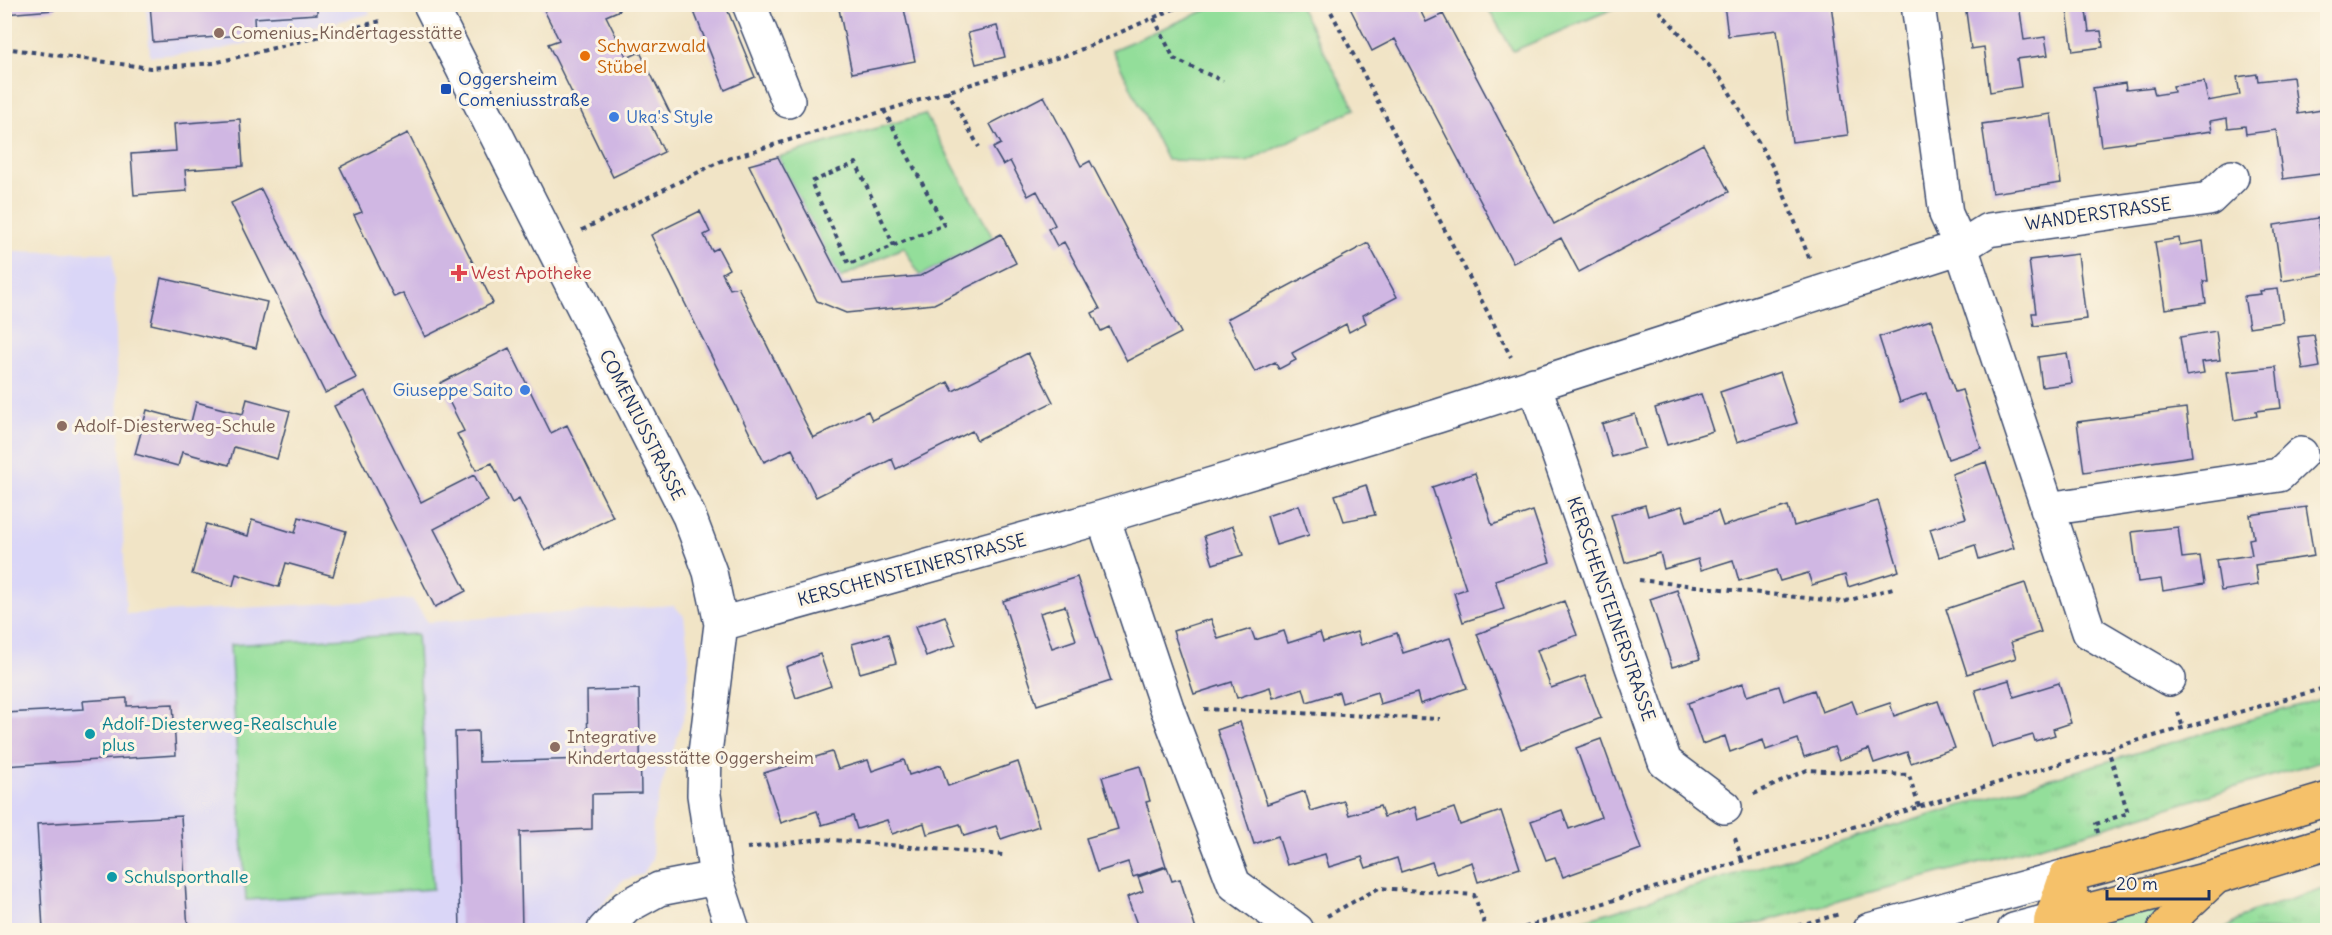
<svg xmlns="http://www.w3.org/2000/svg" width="2332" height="935" viewBox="0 0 2332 935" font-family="Delius,sans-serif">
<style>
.built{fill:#dad6f7}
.grass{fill:url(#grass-tufts);stroke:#57867c;stroke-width:1.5}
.park{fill:#93de9a;stroke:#57867c;stroke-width:1.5}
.building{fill:#d0b7e3;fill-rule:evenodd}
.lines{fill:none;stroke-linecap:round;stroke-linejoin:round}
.minor-casing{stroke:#3b4a6e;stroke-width:36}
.major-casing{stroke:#3b4a6e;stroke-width:36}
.highway-casing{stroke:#3b4a6e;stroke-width:36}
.path{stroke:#3b4a6e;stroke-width:4;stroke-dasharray:4.5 4.5;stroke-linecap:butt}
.minor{stroke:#fff;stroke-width:33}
.major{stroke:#f5c16b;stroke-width:33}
.highway{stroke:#f5c16b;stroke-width:33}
.education-dot{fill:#8d6e63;stroke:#fcf5e5;stroke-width:2}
.food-dot{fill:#e8710a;stroke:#fcf5e5;stroke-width:2}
.transit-dot{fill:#1a4fb4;stroke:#fcf5e5;stroke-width:2}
.shop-dot{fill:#3f7fe0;stroke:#fcf5e5;stroke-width:2}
.health-dot{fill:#e0444e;stroke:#fcf5e5;stroke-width:2}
.culture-dot{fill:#0f9aa8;stroke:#fcf5e5;stroke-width:2}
.labels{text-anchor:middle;stroke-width:6;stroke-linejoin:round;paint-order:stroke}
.education-label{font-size:18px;fill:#785e54;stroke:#fcf5e5;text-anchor:start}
.food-label{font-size:18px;fill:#c56008;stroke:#fcf5e5;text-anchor:start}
.transit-label{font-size:18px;fill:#164399;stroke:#fcf5e5;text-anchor:start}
.shop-label{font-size:18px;fill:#366cbe;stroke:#fcf5e5;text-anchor:start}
.street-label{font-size:18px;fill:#1b2f5e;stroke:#fcf5e5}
.health-label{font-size:18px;fill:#be3a42;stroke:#fcf5e5;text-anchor:start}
.culture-label{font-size:18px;fill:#0d838f;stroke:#fcf5e5;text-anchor:start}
</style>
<defs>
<pattern id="grass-tufts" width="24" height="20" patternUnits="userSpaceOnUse" patternTransform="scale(1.5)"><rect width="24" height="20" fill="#93de9a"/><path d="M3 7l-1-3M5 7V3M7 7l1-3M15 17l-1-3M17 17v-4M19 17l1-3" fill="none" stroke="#7ebf87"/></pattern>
</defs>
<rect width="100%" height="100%" fill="#fcf5e5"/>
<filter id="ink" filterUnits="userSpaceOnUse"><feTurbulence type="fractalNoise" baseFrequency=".0167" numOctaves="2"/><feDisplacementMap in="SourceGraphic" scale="12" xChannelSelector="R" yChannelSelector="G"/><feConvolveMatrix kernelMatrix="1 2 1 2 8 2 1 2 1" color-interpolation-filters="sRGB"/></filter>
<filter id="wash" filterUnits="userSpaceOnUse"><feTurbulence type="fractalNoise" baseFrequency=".008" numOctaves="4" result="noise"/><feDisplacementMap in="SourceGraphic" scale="24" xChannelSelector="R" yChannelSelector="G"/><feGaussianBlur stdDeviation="1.35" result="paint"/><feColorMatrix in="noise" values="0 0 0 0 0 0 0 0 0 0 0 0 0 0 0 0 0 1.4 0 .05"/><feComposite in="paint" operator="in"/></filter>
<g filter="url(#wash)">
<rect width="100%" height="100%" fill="#f1e4c6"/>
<path class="built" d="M367,4L370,14L210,52L150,56L146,5Z
M5,251L113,253L126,614L412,599L428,622L673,605L684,616L689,658L686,710L662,784L653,821L652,860L643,874L622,881L582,930H5Z"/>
<path class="grass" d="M2327,697V759L2083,834L1732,930H1550L2102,763Z
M2327,888V930H2224L2251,912Z
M2165,905L2148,926L2132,930H2097V920Z"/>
<path class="park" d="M1218,5H1299L1355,109L1247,162L1167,160L1112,50Z
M1486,5H1622L1513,51Z
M925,114L993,238L920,276L904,247L840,278L778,157Z
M417,634L433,889L246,900L230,645Z"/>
<g id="blocks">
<path class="building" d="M4,4H57L54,10L4,14Z
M150,4H317V14L254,18L255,34L153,42Z
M541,4H617L620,10L606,16L627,58L640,52L670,113L650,123L664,152L613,177L548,44L559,40Z
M691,4H725L755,77L725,90Z
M838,4H903L915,61L852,73Z
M1348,4H1417L1426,22L1443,14L1554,224L1703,144L1729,192L1579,272L1561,238L1513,263L1395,39L1372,51Z
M1724,4H1831L1848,135L1792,142L1777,30L1728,36Z
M1965,4H2019L2024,40L2045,37L2048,55L2017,59L2021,87L1990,92L1984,47L1971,49Z
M2066,4H2119L2086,11L2089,32L2101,31L2103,47L2073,51Z
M997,26L1005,57L976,64L968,33Z
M2257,74L2258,81L2293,77L2298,114L2328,109V173L2283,179L2276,130L2246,134L2245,126L2228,128L2227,118L2210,121L2212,131L2101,146L2093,88L2125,83L2126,90L2153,87L2155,95L2174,92L2173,86L2204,82L2208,101L2240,95L2237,77Z
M1044,96L1081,166L1090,161L1181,333L1127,361L1109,327L1101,331L1092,313L1100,309L1064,242L1057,246L1048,229L1055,225L1037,191L1028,196L1010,161L1003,165L993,148L1001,144L990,124Z
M2051,114L2061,183L1992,193L1982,124Z
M240,119L243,166L185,170L187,191L134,195L131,154L176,151L174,124Z
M408,133L493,303L425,337L403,293L394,297L354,215L362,212L340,167Z
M778,157L843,283L920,276L1001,234L1016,263L934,304L846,313L817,301L749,165Z
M261,189L356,378L325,393L231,203Z
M700,211L710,232L704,235L712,251L718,248L729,269L722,273L730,289L738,287L813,438L868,411L872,420L948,382L953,391L1028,353L1053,402L977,440L972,431L896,469L892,459L816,497L792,449L764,462L651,235Z
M2318,218L2326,274L2282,281L2274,225Z
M2179,238L2180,245L2203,241L2208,281H2203L2206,303L2165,309L2155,242Z
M1368,243L1397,297L1363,315L1366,323L1349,332L1346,324L1292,353L1296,360L1279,369L1275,362L1255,372L1227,319Z
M2078,254L2086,319L2034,326L2032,313H2036L2029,260Z
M161,278L267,302L256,348L151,324Z
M2278,289L2283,322L2249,327L2244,296L2261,294L2260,291Z
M1931,320L1955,392L1962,390L1981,448L1948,459L1926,393L1900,402L1879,337Z
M2216,331L2220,360L2202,362L2204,373L2186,376L2180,337Z
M2314,335L2320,367L2303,370L2298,337Z
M509,348L551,433L567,425L613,517L545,551L519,499L512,503L492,463L476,470L457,434L464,431L440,383Z
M2067,353L2072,383L2042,387L2038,357Z
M2276,367L2281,408L2256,411L2257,416L2234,420L2227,372Z
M1780,372L1797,423L1737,442L1720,392Z
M365,391L421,502L474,475L488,501L434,529L466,591L435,607L334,406Z
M1701,394L1713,431L1667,445L1655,408Z
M247,399L290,411L277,459L234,447L229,465L182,452L178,466L135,454L147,410L191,422L196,402L243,414Z
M2186,408L2192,456L2084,472L2077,422Z
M1635,414L1645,448L1612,457L1602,424Z
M1986,462L2014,548L1979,559L1975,545L1939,557L1930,529L1966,518L1952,474Z
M1475,473L1492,525L1533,511L1550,562L1495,580L1504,609L1463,622L1454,593L1466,589L1432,487Z
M1366,485L1375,515L1344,521L1335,495Z
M1878,501L1899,571L1848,587L1845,575L1812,585L1808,573L1780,581L1776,570L1739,581L1733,560L1701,570L1698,559L1664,569L1660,553L1625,563L1611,515L1645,505L1648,516L1682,506L1687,521L1718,511L1723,526L1788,506L1794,526Z
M1299,505L1309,535L1276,545L1267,516Z
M2306,507L2314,556L2255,565L2258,585L2221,591L2216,560L2252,555L2249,539L2254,538L2250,515Z
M299,517L346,531L333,576L286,563L279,587L236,574L233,586L192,574L206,524L248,536L252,520L295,533Z
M1233,526L1243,555L1213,564L1204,536Z
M2178,527L2182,558L2200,556L2204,584L2163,591L2161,579L2138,582L2132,532Z
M1077,577L1111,681L1037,705L1003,601ZM1065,606L1076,640L1052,648L1040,613Z
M2025,583L2041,632L2011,642L2016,658L1967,674L1946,609Z
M1677,590L1700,659L1672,667L1650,599Z
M1564,601L1577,635L1537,650L1551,688L1585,676L1601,718L1521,749L1477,634Z
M945,616L956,645L926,656L915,627Z
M1211,619L1218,639L1251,629L1255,640L1284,631L1288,643L1320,633L1323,642L1357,632L1361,645L1397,633L1403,653L1450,638L1467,688L1420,704L1417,693L1380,704L1377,692L1342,703L1339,692L1307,702L1303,688L1273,698L1270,687L1237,698L1232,682L1194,694L1173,631Z
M888,634L896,663L860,673L852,644Z
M820,654L831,686L796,698L786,667Z
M2009,680L2014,697L2059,683L2071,723L2053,729L2055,735L2035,741L2033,735L1992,747L1975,690Z
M1743,683L1747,696L1779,686L1784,701L1814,690L1822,712L1852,701L1857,714L1890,703L1894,716L1938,701L1955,748L1911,763L1907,752L1874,763L1869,749L1839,760L1834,747L1804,757L1798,739L1766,750L1763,740L1730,752L1725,736L1702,744L1688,703Z
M639,689L641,793L592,794V829L520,832L522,930H460L455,732L478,731L479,762L588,759L587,691Z
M127,698V706L173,704L176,755L4,766V713L84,709L83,701Z
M1240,722L1267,804L1305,791L1311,811L1344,801L1349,815L1380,806L1384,817L1415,807L1418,820L1454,808L1460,825L1501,811L1520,868L1478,882L1472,862L1436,874L1432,862L1401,872L1397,858L1366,868L1362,857L1329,867L1325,854L1287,865L1278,836L1254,844L1217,730Z
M1601,739L1641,849L1563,877L1555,857L1546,860L1531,821L1562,810L1569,829L1601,817L1576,748Z
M832,752L838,769L868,760L872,771L904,760L909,775L941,765L948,786L1018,762L1039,826L1001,839L996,826L964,836L960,824L927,834L924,823L892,834L887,820L857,829L853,816L822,825L817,811L781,823L764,773Z
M1140,766L1150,801L1146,802L1166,866L1133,877L1128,862L1097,872L1086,838L1118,829L1102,777Z
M181,816L188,930H43L37,824Z
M1167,867L1172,881L1180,879L1196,930H1139L1127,897L1143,891L1138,877Z"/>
</g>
</g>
<g filter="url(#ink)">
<use href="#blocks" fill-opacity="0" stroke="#3b4a6e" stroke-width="1.5"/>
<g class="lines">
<g class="minor-casing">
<path id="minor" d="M430,4L689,516L710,572L721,624L705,753L704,795L716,878L733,930
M749,4L788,101
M1918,4L1946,214L1961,247L2089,632L2169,679
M1534,384L1665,762L1725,807
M2047,509L2279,475L2301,454
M1103,517L1167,708L1234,884L1297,930
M721,624L1103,517L1438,416L1961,247L1988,230L2209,199L2232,177
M604,930L626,907L659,889L716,878
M1869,930L2066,876
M2014,930L2051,920"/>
</g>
<g class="major-casing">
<path id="major" d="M2066,876L2130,859L2328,799
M2051,920L2216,877L2328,843"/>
</g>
<g class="highway-casing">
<path id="highway" d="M2066,876L2082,930
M2050,930L2051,920L2066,876
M2164,930L2181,910L2216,877"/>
</g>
<path class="path" d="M1327,4L1511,357
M1653,4L1723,81L1774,169L1810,260
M1154,18L1174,59L1223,81
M4,48L150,68L214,63L381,21
M947,90L979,147
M884,110L944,225L849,264L811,182L856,163L894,246
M582,230L721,161L1073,53L1185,4
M1639,580L1843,602L1893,588
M1204,709L1440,719
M2178,712L2183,728
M1754,794L1807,770L1909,775L1919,807
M2098,833L2096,824L2128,813L2108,749
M1735,838L1742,861
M747,848L821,839L1003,855
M1327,916L1379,888L1474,895L1487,930
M1516,930L2108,749L2328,687
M1781,930L1840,914"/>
<use href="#minor" class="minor"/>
<use href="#major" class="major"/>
<use href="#highway" class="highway"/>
</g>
</g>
<g class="education-dot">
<circle cx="219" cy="33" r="6"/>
<circle cx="62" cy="426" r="6"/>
<circle cx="555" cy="747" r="6"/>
</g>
<circle class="food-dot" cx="585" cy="56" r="6"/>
<rect class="transit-dot" x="440" y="83" width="12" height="12" rx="3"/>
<g class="shop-dot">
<circle cx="614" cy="117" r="6"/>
<circle cx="525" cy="390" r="6"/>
</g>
<path class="health-dot" d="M456 264h6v6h6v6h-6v6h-6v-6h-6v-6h6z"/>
<g class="culture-dot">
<circle cx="90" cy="734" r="6"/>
<circle cx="112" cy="877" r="6"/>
</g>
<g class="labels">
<g class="education-label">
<text x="231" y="39">Comenius-Kindertagesstätte</text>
<text x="74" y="432">Adolf-Diesterweg-Schule</text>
<text x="567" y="743">Integrative<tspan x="567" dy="21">Kindertagesstätte Oggersheim</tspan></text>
</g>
<g class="food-label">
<text x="597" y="52">Schwarzwald<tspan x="597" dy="21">Stübel</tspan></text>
</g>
<g class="transit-label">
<text x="458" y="85">Oggersheim<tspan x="458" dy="21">Comeniusstraße</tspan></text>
</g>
<g class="shop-label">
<text x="626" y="123">Uka's Style</text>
<text x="513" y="396" text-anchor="end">Giuseppe Saito</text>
</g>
<g class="street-label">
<text transform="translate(2098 214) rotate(-8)" y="6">WANDERSTRASSE</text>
<text transform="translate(642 425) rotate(63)" y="6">COMENIUSSTRASSE</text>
<text transform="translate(912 570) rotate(-15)" y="6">KERSCHENSTEINERSTRASSE</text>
<text transform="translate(1611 609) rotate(71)" y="6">KERSCHENSTEINERSTRASSE</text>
</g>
<g class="health-label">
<text x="471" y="279">West Apotheke</text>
</g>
<g class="culture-label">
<text x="102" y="730">Adolf-Diesterweg-Realschule<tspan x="102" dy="21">plus</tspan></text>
<text x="124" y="883">Schulsporthalle</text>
</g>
</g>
<rect width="2332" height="935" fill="none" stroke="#fcf5e5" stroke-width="24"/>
<path d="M2107 890v9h102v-9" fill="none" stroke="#1b2f5e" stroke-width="3"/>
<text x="2116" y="890" font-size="18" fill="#1b2f5e" stroke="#fcf5e5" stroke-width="4.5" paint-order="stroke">20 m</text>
</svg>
